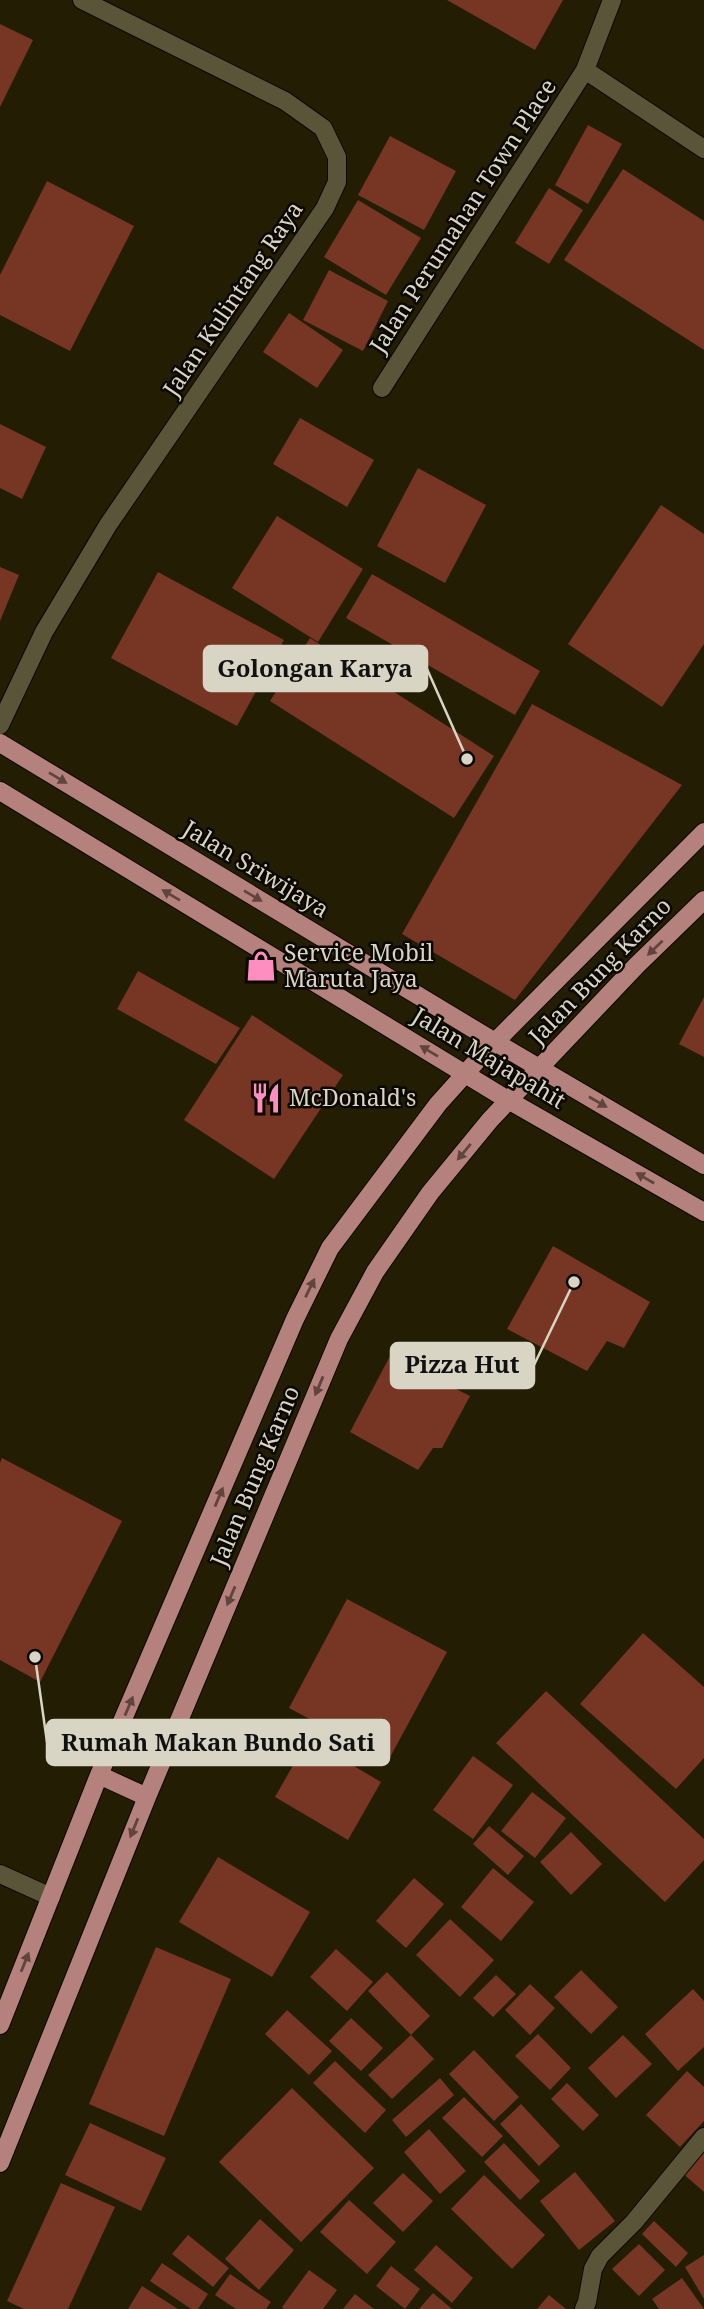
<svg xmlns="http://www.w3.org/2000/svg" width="704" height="2309" viewBox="0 0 704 2309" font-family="'Noto Serif',serif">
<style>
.building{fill:#773524}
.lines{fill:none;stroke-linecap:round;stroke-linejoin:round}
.minor-casing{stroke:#0d0700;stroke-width:20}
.major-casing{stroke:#0d0700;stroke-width:20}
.minor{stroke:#5a5439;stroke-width:18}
.major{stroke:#b5817c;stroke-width:18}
.oneway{fill:#60443e}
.labels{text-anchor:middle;stroke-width:5;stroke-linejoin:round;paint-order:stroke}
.street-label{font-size:23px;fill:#d8d5c5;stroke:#0a0801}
.poi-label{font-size:23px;fill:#d8d5c5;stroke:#0a0801;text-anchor:start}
.leader{fill:none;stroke:#d8d5c5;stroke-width:2.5}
.callout-dot{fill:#d8d5c5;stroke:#0a0801;stroke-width:2.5}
.callout{fill:#d8d5c5;stroke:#d8d5c5;stroke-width:2.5}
.callout-label{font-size:24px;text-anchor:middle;font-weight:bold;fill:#111}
</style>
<rect width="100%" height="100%" fill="#231d04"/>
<path class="building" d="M447,0H563L535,50Z
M0,24L33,40L0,107Z
M588,125L622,144L588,204L555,185Z
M390,136L456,171L424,230L358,195Z
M623,169L704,221V350L564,260Z
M47,181L134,226L70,351L0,315V275Z
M549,188L583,210L549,264L515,243Z
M358,200L421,238L386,295L324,257Z
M329,270L388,301L363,351L303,320Z
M289,313L343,350L317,388L263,352Z
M300,418L374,460L347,507L273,464Z
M0,424L46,447L22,499L0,488Z
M418,468L486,505L445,583L377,546Z
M661,505L704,534V644L662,707L568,644Z
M277,516L363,569L318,642L232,588Z
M0,567L19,575L0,621Z
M158,572L284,640L237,726L111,658Z
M372,574L540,671L515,715L346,618Z
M310,638L494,756L454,818L270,701Z
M532,704L682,785L515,1000L402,934Z
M138,971L240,1028L216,1064L117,1009Z
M704,997V1057L679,1044Z
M252,1015L343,1075L274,1179L184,1120Z
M553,1246L650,1302L624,1348L607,1341L587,1371L507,1329Z
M390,1356L470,1396L442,1448H433L418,1470L350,1432Z
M2,1458L122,1521L40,1682L0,1660V1463Z
M347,1599L447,1652L388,1761L289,1708Z
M643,1633L704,1687V1758L676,1789L580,1704Z
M546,1691L704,1839V1860L665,1902L496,1743Z
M308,1739L381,1782L348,1840L275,1797Z
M473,1756L513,1785L473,1839L433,1810Z
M532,1792L566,1818L535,1858L501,1831Z
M489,1826L524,1856L508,1875L473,1844Z
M571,1832L602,1864L571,1895L540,1862Z
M218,1857L310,1912L272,1977L179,1922Z
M493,1868L534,1902L501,1941L461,1907Z
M414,1878L444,1904L406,1948L376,1921Z
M450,1919L494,1960L460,1997L416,1955Z
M156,1947L231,1979L164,2136L89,2104Z
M336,1949L373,1982L347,2011L310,1977Z
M581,1970L618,2007L591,2034L554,1997Z
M387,1972L430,2016L411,2035L368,1991Z
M496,1975L516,1994L493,2017L473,1998Z
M530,1984L555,2008L530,2035L505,2010Z
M693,1989L704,2001V2047L678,2071L645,2034Z
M287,2010L332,2051L309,2075L265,2034Z
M351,2018L383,2048L361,2071L329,2041Z
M538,2034L571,2068L550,2090L515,2056Z
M411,2035L434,2059L392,2099L368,2075Z
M623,2035L652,2064L616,2098L588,2068Z
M474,2050L519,2097L494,2121L449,2074Z
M335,2061L386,2110L365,2133L313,2083Z
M687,2071L704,2087V2121L680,2147L646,2115Z
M440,2078L454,2095L406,2137L392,2120Z
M567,2083L599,2115L583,2131L551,2099Z
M292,2088L374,2168L301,2242L219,2162Z
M464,2097L503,2136L482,2157L442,2118Z
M521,2104L560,2146L539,2166L500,2124Z
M90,2123L166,2158L141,2211L65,2175Z
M429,2129L466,2171L440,2194L404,2152Z
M504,2143L540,2181L520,2200L484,2162Z
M704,2144V2192L680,2171Z
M575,2172L615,2221L579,2250L540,2201Z
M403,2173L433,2201L403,2232L373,2203Z
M484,2175L545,2235L512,2269L451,2209Z
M61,2183L115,2207L68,2309H24L7,2301Z
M349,2200L396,2242L367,2274L320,2232Z
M260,2219L294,2250L259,2290L225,2259Z
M654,2221L688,2253L676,2267L642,2234Z
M188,2235L229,2268L213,2287L172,2254Z
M639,2244L665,2270L639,2296L612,2269Z
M436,2245L473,2278L452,2303L414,2270Z
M704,2255V2299L685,2267Z
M162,2263L208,2294L198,2309H191L150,2281Z
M391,2266L420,2289L405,2309L376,2286Z
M309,2270L337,2290L323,2309H284L282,2307Z
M230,2274L271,2302L266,2309H236L215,2295Z
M682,2278L704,2309H659L652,2299Z
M142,2286L178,2309H128Z
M433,2293L452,2309H419Z
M355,2294L374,2309H343Z
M549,2295L566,2309H537Z"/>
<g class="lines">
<g class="minor-casing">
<path id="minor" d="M585,70L704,149
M382,388L585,70L612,0
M0,725L44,632L108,525L325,208L337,182V157L323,128L285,101L82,0
M0,1874L51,1897
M584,2309L587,2302L593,2269L600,2256L634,2222L704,2137"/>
</g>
<g class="major-casing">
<path id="major" d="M0,743L495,1042L704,1165
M0,791L508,1100L704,1212
M99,1775L147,1797
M0,2025L99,1775L295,1319L330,1248L438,1104L482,1055L704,832
M0,2163L147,1797L339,1339L375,1272L430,1193L490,1120L637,965L704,900"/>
</g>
<use href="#minor" class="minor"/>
<use href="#major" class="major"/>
</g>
<defs><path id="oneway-solid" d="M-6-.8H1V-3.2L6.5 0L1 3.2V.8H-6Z" transform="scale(1.75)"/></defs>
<g class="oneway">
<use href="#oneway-solid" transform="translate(58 778) rotate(31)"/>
<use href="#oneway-solid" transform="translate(171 895) rotate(-149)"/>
<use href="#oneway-solid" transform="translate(253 896) rotate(31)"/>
<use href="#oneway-solid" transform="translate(655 948) rotate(136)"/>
<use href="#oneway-solid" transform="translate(429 1051) rotate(-149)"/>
<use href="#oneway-solid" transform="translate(598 1102) rotate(30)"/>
<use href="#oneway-solid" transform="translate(464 1152) rotate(130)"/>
<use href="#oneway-solid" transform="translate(645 1178) rotate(-150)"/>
<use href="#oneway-solid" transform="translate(310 1288) rotate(-64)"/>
<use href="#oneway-solid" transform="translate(319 1386) rotate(113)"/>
<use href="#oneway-solid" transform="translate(219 1497) rotate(-67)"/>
<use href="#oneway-solid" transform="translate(231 1596) rotate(113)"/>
<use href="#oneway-solid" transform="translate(129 1706) rotate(-67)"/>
<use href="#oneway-solid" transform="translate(134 1828) rotate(112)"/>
<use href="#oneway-solid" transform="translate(25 1962) rotate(-68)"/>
</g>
<defs>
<g id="shop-bare" transform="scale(2.415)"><path d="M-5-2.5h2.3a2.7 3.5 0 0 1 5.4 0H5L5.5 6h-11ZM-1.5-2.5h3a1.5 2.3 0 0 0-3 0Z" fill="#fd8ebf" stroke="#0a0801" stroke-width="2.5" paint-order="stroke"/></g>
<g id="restaurant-bare" transform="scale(2.415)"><path d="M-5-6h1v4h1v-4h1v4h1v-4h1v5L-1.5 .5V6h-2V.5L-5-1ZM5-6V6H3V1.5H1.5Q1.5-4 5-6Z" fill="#fd8ebf" stroke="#0a0801" stroke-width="2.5" paint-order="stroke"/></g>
</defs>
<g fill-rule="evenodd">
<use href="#shop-bare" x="261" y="966"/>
<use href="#restaurant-bare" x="266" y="1098"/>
</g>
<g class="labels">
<g class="street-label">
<text transform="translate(463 216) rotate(-57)" y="8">Jalan Perumahan Town Place</text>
<text transform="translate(233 299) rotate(-56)" y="8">Jalan Kulintang Raya</text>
<text transform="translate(256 869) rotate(31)" y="8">Jalan Sriwijaya</text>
<text transform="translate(600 971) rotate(-46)" y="8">Jalan Bung Karno</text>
<text transform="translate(489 1058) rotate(31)" y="8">Jalan Majapahit</text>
<text transform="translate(255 1476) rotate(-67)" y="8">Jalan Bung Karno</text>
</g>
<g class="poi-label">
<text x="284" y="961">Service Mobil<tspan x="284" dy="26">Maruta Jaya</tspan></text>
<text x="289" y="1106">McDonald's</text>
</g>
</g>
<path class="leader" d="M467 759L427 669M574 1282L534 1365M35 1657L47 1742"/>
<g class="callout-dot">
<circle cx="467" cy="759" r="7"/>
<circle cx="574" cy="1282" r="7"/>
<circle cx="35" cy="1657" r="7"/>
</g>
<g class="callout">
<rect x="204" y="646" width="223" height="45" rx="7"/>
<rect x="391" y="1343" width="143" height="45" rx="7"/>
<rect x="47" y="1720" width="342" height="45" rx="7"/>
</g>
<g class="callout-label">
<text x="315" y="677">Golongan Karya</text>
<text x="462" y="1373">Pizza Hut</text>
<text x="218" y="1751">Rumah Makan Bundo Sati</text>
</g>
</svg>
